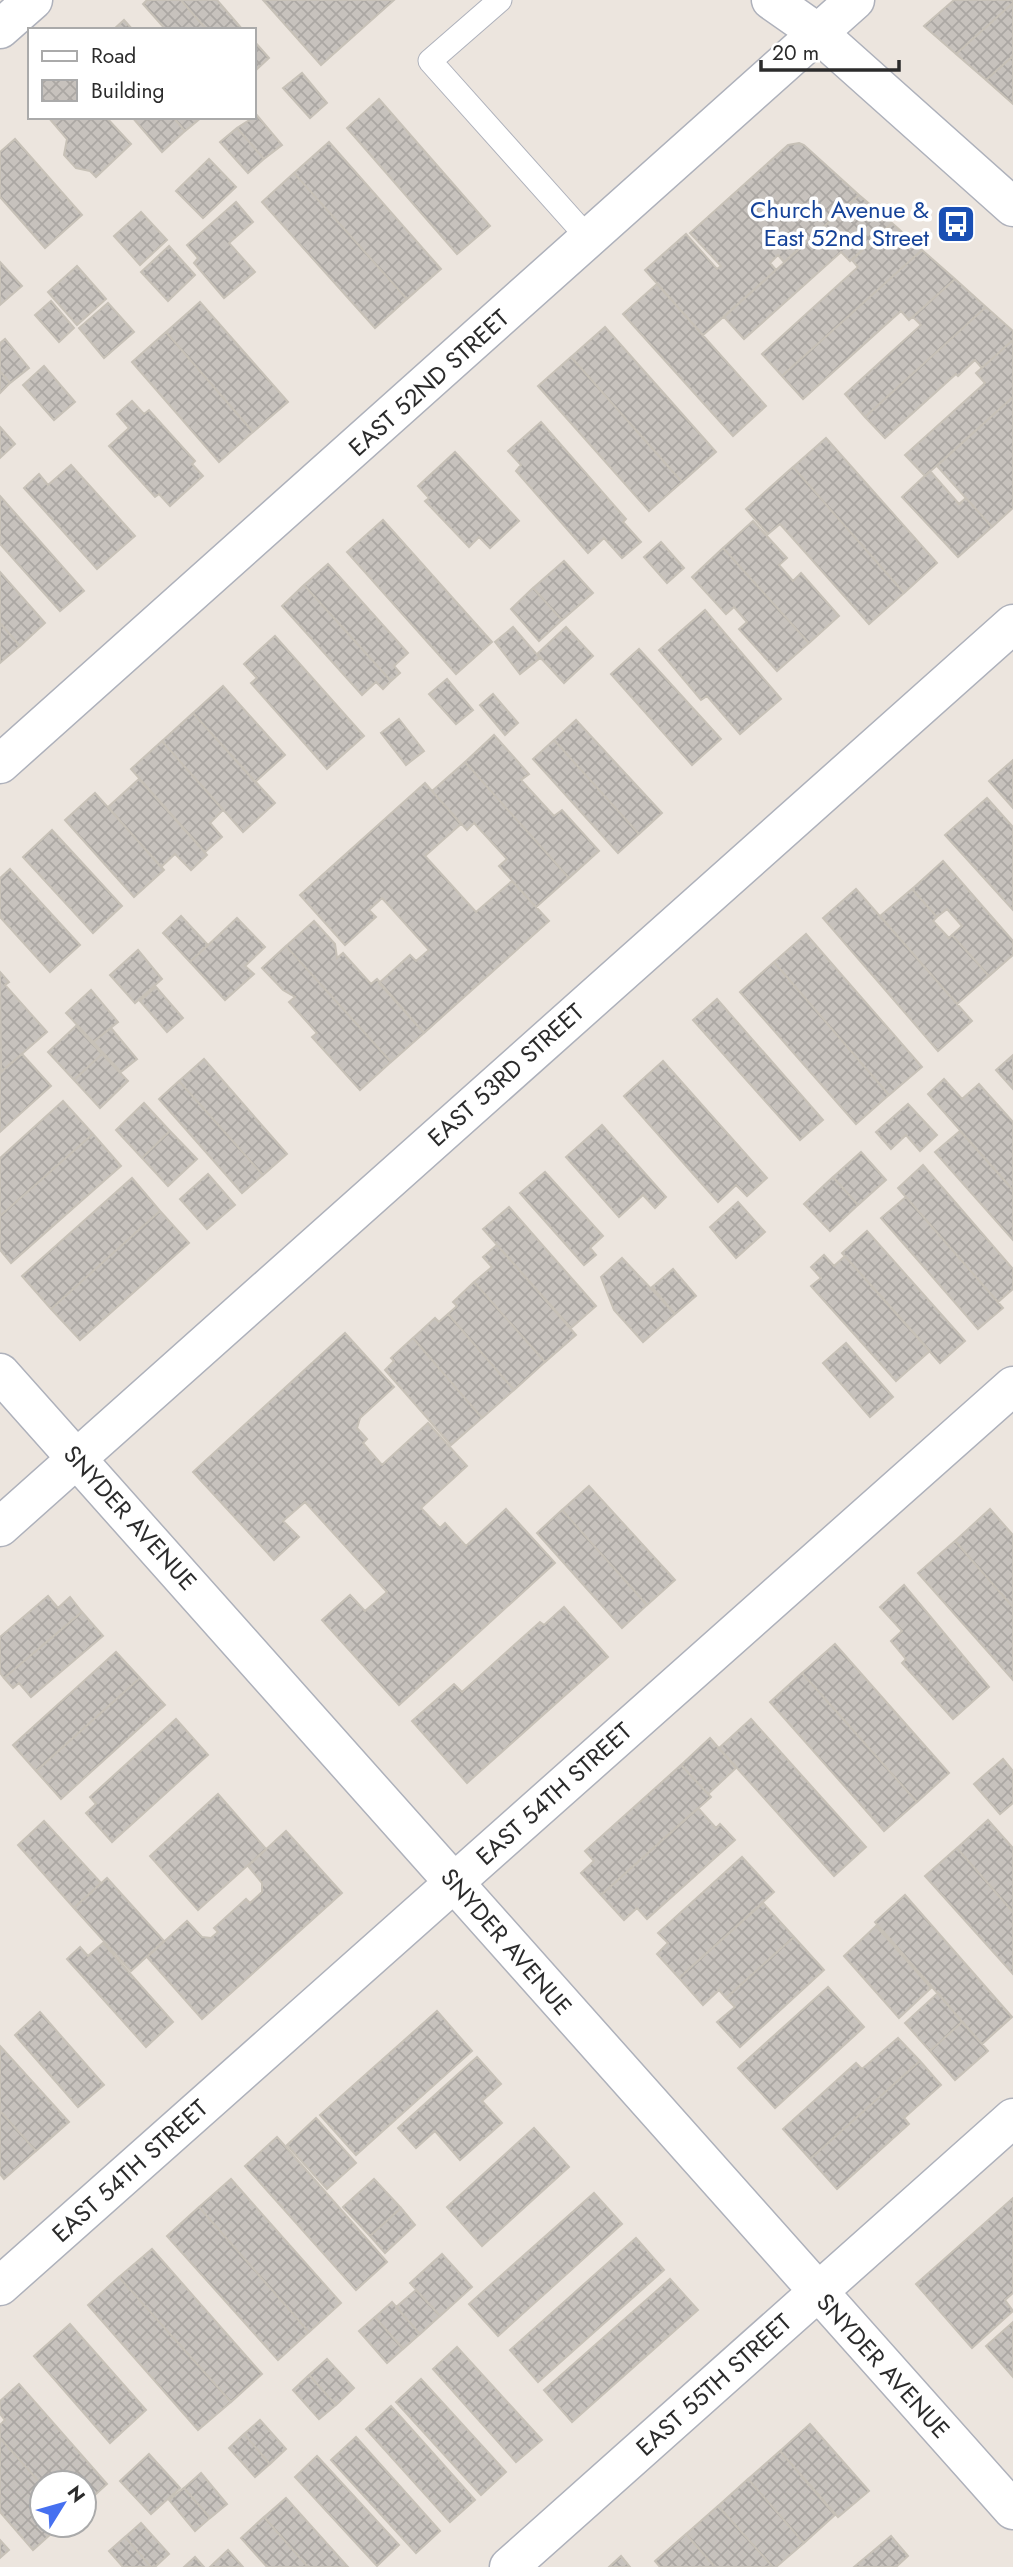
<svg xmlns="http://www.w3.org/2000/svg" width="1013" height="2567" viewBox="0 0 1013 2567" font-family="Jost,sans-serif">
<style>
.building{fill:url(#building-cross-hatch);stroke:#c7c1b7;stroke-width:2}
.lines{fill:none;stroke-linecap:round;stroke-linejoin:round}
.service-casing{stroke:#aeb1bb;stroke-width:25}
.minor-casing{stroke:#aeb1bb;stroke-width:41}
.secondary-casing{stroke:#aeb1bb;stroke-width:41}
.service{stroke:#fff;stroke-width:23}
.minor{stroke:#fff;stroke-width:38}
.secondary{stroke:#fff;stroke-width:38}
.labels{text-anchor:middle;stroke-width:7;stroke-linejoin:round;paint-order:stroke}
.transit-label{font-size:24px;fill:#164399;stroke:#fff;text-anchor:end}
.street-label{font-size:24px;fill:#2b2b2b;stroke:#fff}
</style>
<defs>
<pattern id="building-cross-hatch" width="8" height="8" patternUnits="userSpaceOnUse" patternTransform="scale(1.75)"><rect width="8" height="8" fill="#c7c2bd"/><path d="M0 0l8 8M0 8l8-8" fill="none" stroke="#aba7a3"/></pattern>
</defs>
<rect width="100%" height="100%" fill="#ece5de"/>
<path class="building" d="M147,0H181L207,30H166L143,4Z
M181,0H217L243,30H207Z
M263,0H394L321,65Z
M954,0H1013V3L956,54L924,26Z
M1013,3V56L986,80L956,54Z
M124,20L133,30H113Z
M254,41L269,58L254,72Z
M1013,56V104L986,80Z
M302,73L327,103L310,118L283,88Z
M379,99L490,226L457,254L347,128Z
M255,113L282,145L264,159L237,128L254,117Z
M48,117H106L131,144L96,177L90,171L76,168L64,155L67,139Z
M132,117H173L185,131L162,152Z
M173,117H202L185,131Z
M237,128L264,159L248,173L220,142Z
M15,139L82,215L45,248L0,197V152Z
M329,142L441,269L407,299L294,173Z
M799,143L804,145L859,195L784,262L778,255L770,263L776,270L703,335L645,270L686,234L717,269L721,266L690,233L788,145Z
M209,159L236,187L203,218L176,191Z
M294,173L407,299L375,328L262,202Z
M859,195L892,223L850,261L841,252L744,339L724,317Z
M236,202L253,222L229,243L255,272L224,298L194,263L198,258L187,245Z
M141,212L167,240L140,265L114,236Z
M892,223L922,250L782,376L762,354L858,267L852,260Z
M169,246L195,275L168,301L141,272Z
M922,250L955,279L909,320L901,311L803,399L782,376Z
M0,262L22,286L0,305Z
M77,266L106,299L77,325L48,292Z
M955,279L986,307L865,417L845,394L921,325L913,317Z
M657,284L766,406L733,436L623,314Z
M51,301L74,328L59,342L35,315Z
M200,302L288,402L253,432L166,332Z
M108,303L134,332L104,358L79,328Z
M986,307L1013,331V340L982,368L975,360L958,376L956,374L885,438L865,417Z
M605,327L716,452L682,482L571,357Z
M166,332L253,432L219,462L132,362Z
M5,339L29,368L10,383L0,371V343Z
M1013,340V397L925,476L905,455L985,383L976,373Z
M571,357L682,482L649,511L538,386Z
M44,366L75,402L54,420L23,385Z
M0,371L10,383L0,393Z
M1013,397V508L992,527L937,466Z
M132,401L144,414L149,410L195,461L192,464L203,476L170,506L159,494L155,497L109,446L129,428L117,414Z
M541,422L626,519L623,522L641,542L622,558L604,538L588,553L516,471L521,465L508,451Z
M0,427L15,444L0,458Z
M826,438L937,563L904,593L793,467Z
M455,452L519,521L490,548L479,537L469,547L425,501L429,498L418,486Z
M71,465L135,536L97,569L24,488L39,474L48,485Z
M793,467L904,593L869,624L780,524L768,534L746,509Z
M930,471L959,504L966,498L992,527L958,557L902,497Z
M0,496L84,591L60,611L0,544Z
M383,520L492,642L456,674L347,552Z
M753,521L787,558L779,565L793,581L801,573L839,616L809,643L723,548Z
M661,542L684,568L667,583L644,557Z
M723,548L809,643L777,671L739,629L747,622L734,607L726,614L692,577Z
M564,561L593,593L562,620L533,588Z
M328,564L408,653L394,666L400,673L391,681L304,585Z
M0,572L45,623L20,646L0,623Z
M304,585L391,681L383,689L376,682L362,695L282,606Z
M533,588L562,620L539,641L511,609Z
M705,610L781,699L740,734L707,696L701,700L659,650Z
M0,623L20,646L0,663Z
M513,627L540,658L520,674L495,642Z
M566,627L593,656L564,683L537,654Z
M275,636L364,736L327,769L251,683L257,678L244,664Z
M639,649L721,739L692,765L611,674Z
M447,679L473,710L456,724L429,694Z
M223,686L285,755L255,782L193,713Z
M493,694L518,723L505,735L480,705Z
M193,713L275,803L243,832L162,741Z
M399,719L424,751L406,765L381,733Z
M576,720L662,813L639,834L554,740Z
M494,735L529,774L521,780L554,816L562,810L599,851L569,878L465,762Z
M554,740L639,834L618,853L533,759Z
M162,741L223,810L210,823L222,837L205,852L131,769Z
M1013,760V808L989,781Z
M465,762L569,878L536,907L499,866L507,859L474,823L467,830L432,791Z
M139,779L207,855L191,870L175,854L161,867L108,807Z
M425,783L461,824L425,856L476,912L512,881L549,921L424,1033L379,983L410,955L416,961L429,950L382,898L369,910L376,917L345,945L300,895Z
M95,793L164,870L134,897L65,820Z
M987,798L1013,827V910L945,835Z
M52,830L122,906L93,933L23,857Z
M943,861L1013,941V955L989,976L952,935L962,926L947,909L937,917L912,889Z
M10,869L80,945L50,972L0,917V878Z
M856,889L972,1021L938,1051L823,918Z
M912,889L937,917L933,921L949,938L952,935L989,976L957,1004L880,916Z
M181,916L208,945L190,962L163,933Z
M237,918L265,947L245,966L254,974L225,1000L190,962Z
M314,921L335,944L337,958L343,953L371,984L377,979L424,1033L391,1062L286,946Z
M806,934L922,1067L889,1095L774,962Z
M286,946L391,1062L360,1090L312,1037L317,1033L289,1002L295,997L283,990L262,968Z
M138,950L162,979L135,1003L110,975Z
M774,962L889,1095L856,1124L740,992Z
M0,972L9,982L5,985L47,1032L1,1072Z
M156,987L183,1018L167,1032L140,1001Z
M91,990L118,1022L93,1042L66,1013Z
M717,999L823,1120L800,1140L693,1020Z
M76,1026L102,1054L74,1080L48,1052Z
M111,1028L137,1059L121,1072L93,1042Z
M22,1054L51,1086L0,1132V1073Z
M102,1054L128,1081L100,1108L74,1080Z
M1013,1055V1089L996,1070Z
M204,1059L287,1154L263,1175L179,1081Z
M663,1061L767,1178L747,1196L736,1185L718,1202L624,1096Z
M944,1079L962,1099L979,1084L1013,1122V1190L928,1094Z
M179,1081L263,1175L242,1193L159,1099Z
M63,1101L93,1134L0,1216V1158Z
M144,1103L170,1131L142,1158L116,1130Z
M908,1104L937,1135L920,1151L906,1135L891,1149L876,1132Z
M602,1125L666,1197L655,1208L643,1195L619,1217L566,1157Z
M170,1131L197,1159L168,1186L142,1158Z
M960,1131L1013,1190V1240L935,1152Z
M93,1134L121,1166L11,1263L0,1250V1216Z
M861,1152L886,1180L858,1205L833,1177Z
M923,1165L1013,1269V1289L998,1302L898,1188Z
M545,1172L603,1236L590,1248L596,1255L584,1265L520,1193Z
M208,1174L235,1205L207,1229L180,1199Z
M833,1177L858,1205L830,1231L804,1204Z
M132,1178L160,1211L51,1309L22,1276Z
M906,1197L1003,1308L978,1329L881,1218Z
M738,1202L765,1232L736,1258L710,1227Z
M509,1207L596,1306L571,1328L483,1229Z
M160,1211L189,1243L80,1340L51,1309Z
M867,1231L965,1341L940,1363L842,1253Z
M497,1245L576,1335L545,1362L474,1282L492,1267L483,1257Z
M824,1255L834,1266L845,1256L930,1351L896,1381L811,1286L821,1278L811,1267Z
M622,1258L675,1314L643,1342L614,1310L601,1277Z
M673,1269L696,1296L675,1314L652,1287Z
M474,1282L545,1362L514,1390L448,1314L457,1306L453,1302Z
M448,1314L514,1390L482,1418L413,1338L435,1318L439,1322Z
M345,1333L394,1387L360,1418L357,1428L367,1439L363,1443L382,1465L428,1423L467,1466L421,1508L440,1528L445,1523L466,1546L506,1509L555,1563L399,1705L322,1620L350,1595L365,1611L387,1592L305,1502L283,1521L299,1537L274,1560L193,1472Z
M413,1338L482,1418L451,1445L385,1370L394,1361L391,1358Z
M846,1343L893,1397L870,1417L823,1363Z
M589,1486L675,1580L647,1605L562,1510Z
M990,1509L1013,1535V1607L955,1541Z
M562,1510L647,1605L622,1628L537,1533Z
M955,1541L1013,1607V1680L918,1573Z
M904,1585L989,1687L953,1719L902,1663L906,1659L891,1641L902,1631L880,1607Z
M48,1596L58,1608L70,1597L82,1612L4,1678L0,1673V1637Z
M564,1607L608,1657L467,1783L412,1721L454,1684L462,1692L540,1622L544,1625Z
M82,1612L103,1636L31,1697L19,1683L13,1688L4,1678Z
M835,1644L949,1773L917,1802L802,1673Z
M116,1652L140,1678L36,1771L13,1745Z
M802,1673L917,1802L884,1831L770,1702Z
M140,1678L165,1705L61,1799L36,1771Z
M176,1719L208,1755L112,1842L86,1813L96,1804L90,1797Z
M751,1719L866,1847L834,1876L719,1748Z
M710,1738L736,1768L708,1794L681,1765Z
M1003,1759L1013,1771V1803L1000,1814L974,1784Z
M681,1765L711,1797L601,1895L581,1873L594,1861L585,1851Z
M218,1794L266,1849L198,1910L150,1856Z
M698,1808L716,1828L720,1824L735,1840L647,1919L637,1908L624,1920L601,1895Z
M988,1820L1013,1848V1912L957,1848Z
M44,1821L101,1883L74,1908L18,1845Z
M286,1831L342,1893L202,2019L147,1957L187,1921L202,1937L211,1938L218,1932L214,1928L246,1899L250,1903L262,1892V1883L248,1866Z
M957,1848L1013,1912V1974L925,1876Z
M742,1857L774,1892L679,1978L657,1954L668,1943L658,1933Z
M107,1878L164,1941L131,1971L74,1908Z
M905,1895L1012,2017L982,2044L875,1922Z
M763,1903L794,1937L726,1998L719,1990L703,2005L679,1978Z
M876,1926L931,1988L899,2018L844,1956Z
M794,1937L824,1970L740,2047L717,2022L735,2007L726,1998Z
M103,1943L173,2022L146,2047L67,1959L80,1947L88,1956Z
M828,1987L864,2027L775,2108L738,2068Z
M938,1993L962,2022L930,2051L905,2023Z
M437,2011L472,2051L356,2155L320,2115Z
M40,2012L104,2085L78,2107L15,2035Z
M962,2022L988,2051L955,2080L930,2051Z
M898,2038L920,2061L810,2159L783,2129L856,2063L862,2069Z
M0,2046L69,2122L36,2151L0,2111Z
M477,2057L501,2084L482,2101L502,2123L460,2160L435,2131L416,2148L398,2128Z
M920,2061L941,2085L904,2118L909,2124L837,2189L810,2159Z
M0,2111L36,2151L4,2179L0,2174Z
M316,2118L356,2163L327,2189L287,2145Z
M534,2128L569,2167L482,2246L447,2207Z
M277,2137L387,2262L356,2290L245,2166Z
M231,2179L341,2303L309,2332L199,2207Z
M374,2179L401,2208L370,2236L343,2207Z
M594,2193L622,2224L498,2336L469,2304Z
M1013,2198V2293L1005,2300L1013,2311L972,2348L916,2284Z
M199,2207L309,2332L278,2360L167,2236Z
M401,2208L415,2225L385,2253L370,2236Z
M636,2238L664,2270L538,2382L510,2350Z
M152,2249L262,2374L231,2402L119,2277Z
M442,2254L472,2287L440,2316L410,2283Z
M119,2277L231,2402L198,2430L88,2305Z
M670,2279L698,2310L572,2422L544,2390Z
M416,2290L440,2316L420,2334L396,2307Z
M392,2302L420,2334L403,2349L375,2317Z
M375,2317L403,2349L387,2363L359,2331Z
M1013,2322V2377L986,2346Z
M70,2324L146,2410L110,2443L34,2356Z
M457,2347L542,2440L516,2462L433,2369Z
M327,2359L354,2388L336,2405L309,2375Z
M309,2375L336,2405L319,2419L293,2390Z
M421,2379L506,2472L481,2495L396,2402Z
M19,2384L107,2484L84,2505V2483H42V2485L0,2438V2425L5,2420L0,2414V2401Z
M391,2406L475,2500L450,2522L366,2429Z
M260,2420L286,2449L270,2464L244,2434Z
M810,2424L869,2491L838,2517L780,2451Z
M244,2434L270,2464L255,2477L229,2448Z
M356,2437L440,2531L416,2553L331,2460Z
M0,2438L42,2485V2525H61L33,2550L0,2512Z
M780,2451L835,2515L804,2543L748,2479Z
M149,2454L180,2488L151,2514L120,2481Z
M317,2456L399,2545L377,2566L295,2477Z
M201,2473L227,2504L210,2518L184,2488Z
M748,2479L804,2543L776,2567H773L718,2506Z
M184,2488L210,2518L195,2531L169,2500Z
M286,2498L348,2567H308L264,2517Z
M718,2506L773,2567H715L686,2534Z
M264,2517L308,2567H267L241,2538Z
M141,2523L169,2554L155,2567H151L125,2537Z
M686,2534L715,2567H660L655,2561Z
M891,2536L908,2556L896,2567H854Z
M125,2537L151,2567H123L109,2551Z
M0,2540L9,2550L0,2558Z
M228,2550L243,2567H210Z
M621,2556L630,2567H609Z
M195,2557L204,2567H184Z"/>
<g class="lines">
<g class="service-casing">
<path id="service" d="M500,0L430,61L590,240"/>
</g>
<g class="minor-casing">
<path id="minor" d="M0,29L33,0
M0,764L855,0
M0,1373L1013,2510
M0,1527L1013,624
M0,2286L1013,1386
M509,2567L1013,2118"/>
</g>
<g class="secondary-casing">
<path id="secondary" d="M771,0L818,33L1013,207"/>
</g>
<use href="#service" class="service"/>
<use href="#minor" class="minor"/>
<use href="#secondary" class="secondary"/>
</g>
<defs>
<g id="bus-square" transform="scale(2.0125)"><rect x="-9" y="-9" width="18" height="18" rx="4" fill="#1a4fb4" stroke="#fff"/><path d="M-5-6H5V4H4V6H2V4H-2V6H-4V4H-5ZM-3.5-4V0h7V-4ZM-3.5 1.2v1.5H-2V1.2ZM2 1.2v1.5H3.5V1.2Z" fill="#fff"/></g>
</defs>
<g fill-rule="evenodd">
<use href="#bus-square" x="956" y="224"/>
</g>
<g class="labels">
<g class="transit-label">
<text x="929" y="218">Church Avenue &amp;<tspan x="929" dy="28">East 52nd Street</tspan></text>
</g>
<g class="street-label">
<text transform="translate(429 383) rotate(-42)" y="8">EAST 52ND STREET</text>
<text transform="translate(506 1075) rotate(-42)" y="8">EAST 53RD STREET</text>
<text transform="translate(130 1518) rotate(48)" y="8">SNYDER AVENUE</text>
<text transform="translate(554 1794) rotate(-42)" y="8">EAST 54TH STREET</text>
<text transform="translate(506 1942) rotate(49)" y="8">SNYDER AVENUE</text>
<text transform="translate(130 2171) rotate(-42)" y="8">EAST 54TH STREET</text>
<text transform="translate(883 2366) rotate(48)" y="8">SNYDER AVENUE</text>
<text transform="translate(714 2385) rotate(-42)" y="8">EAST 55TH STREET</text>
</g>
</g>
<rect x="28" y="28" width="228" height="91" fill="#ffffff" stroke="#aaaaaa" stroke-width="2"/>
<rect x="42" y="51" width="35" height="10" fill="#ffffff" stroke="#aaaaaa" stroke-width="2"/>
<text x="91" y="63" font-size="21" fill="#2b2b2b">Road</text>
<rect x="42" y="80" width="35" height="21" fill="url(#building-cross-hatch)" stroke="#aaaaaa" stroke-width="2"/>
<text x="91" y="98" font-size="21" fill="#2b2b2b">Building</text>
<g transform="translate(63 2504) rotate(53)"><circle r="33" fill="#ffffff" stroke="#aaaaaa" stroke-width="2"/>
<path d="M0-5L12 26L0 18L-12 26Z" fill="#4670f0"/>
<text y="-10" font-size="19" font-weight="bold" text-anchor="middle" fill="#2b2b2b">N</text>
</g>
<path d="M761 60v10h138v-10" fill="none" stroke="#2b2b2b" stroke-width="3.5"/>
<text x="772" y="60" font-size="21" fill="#2b2b2b" stroke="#ffffff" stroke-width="5" paint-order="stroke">20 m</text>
</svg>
